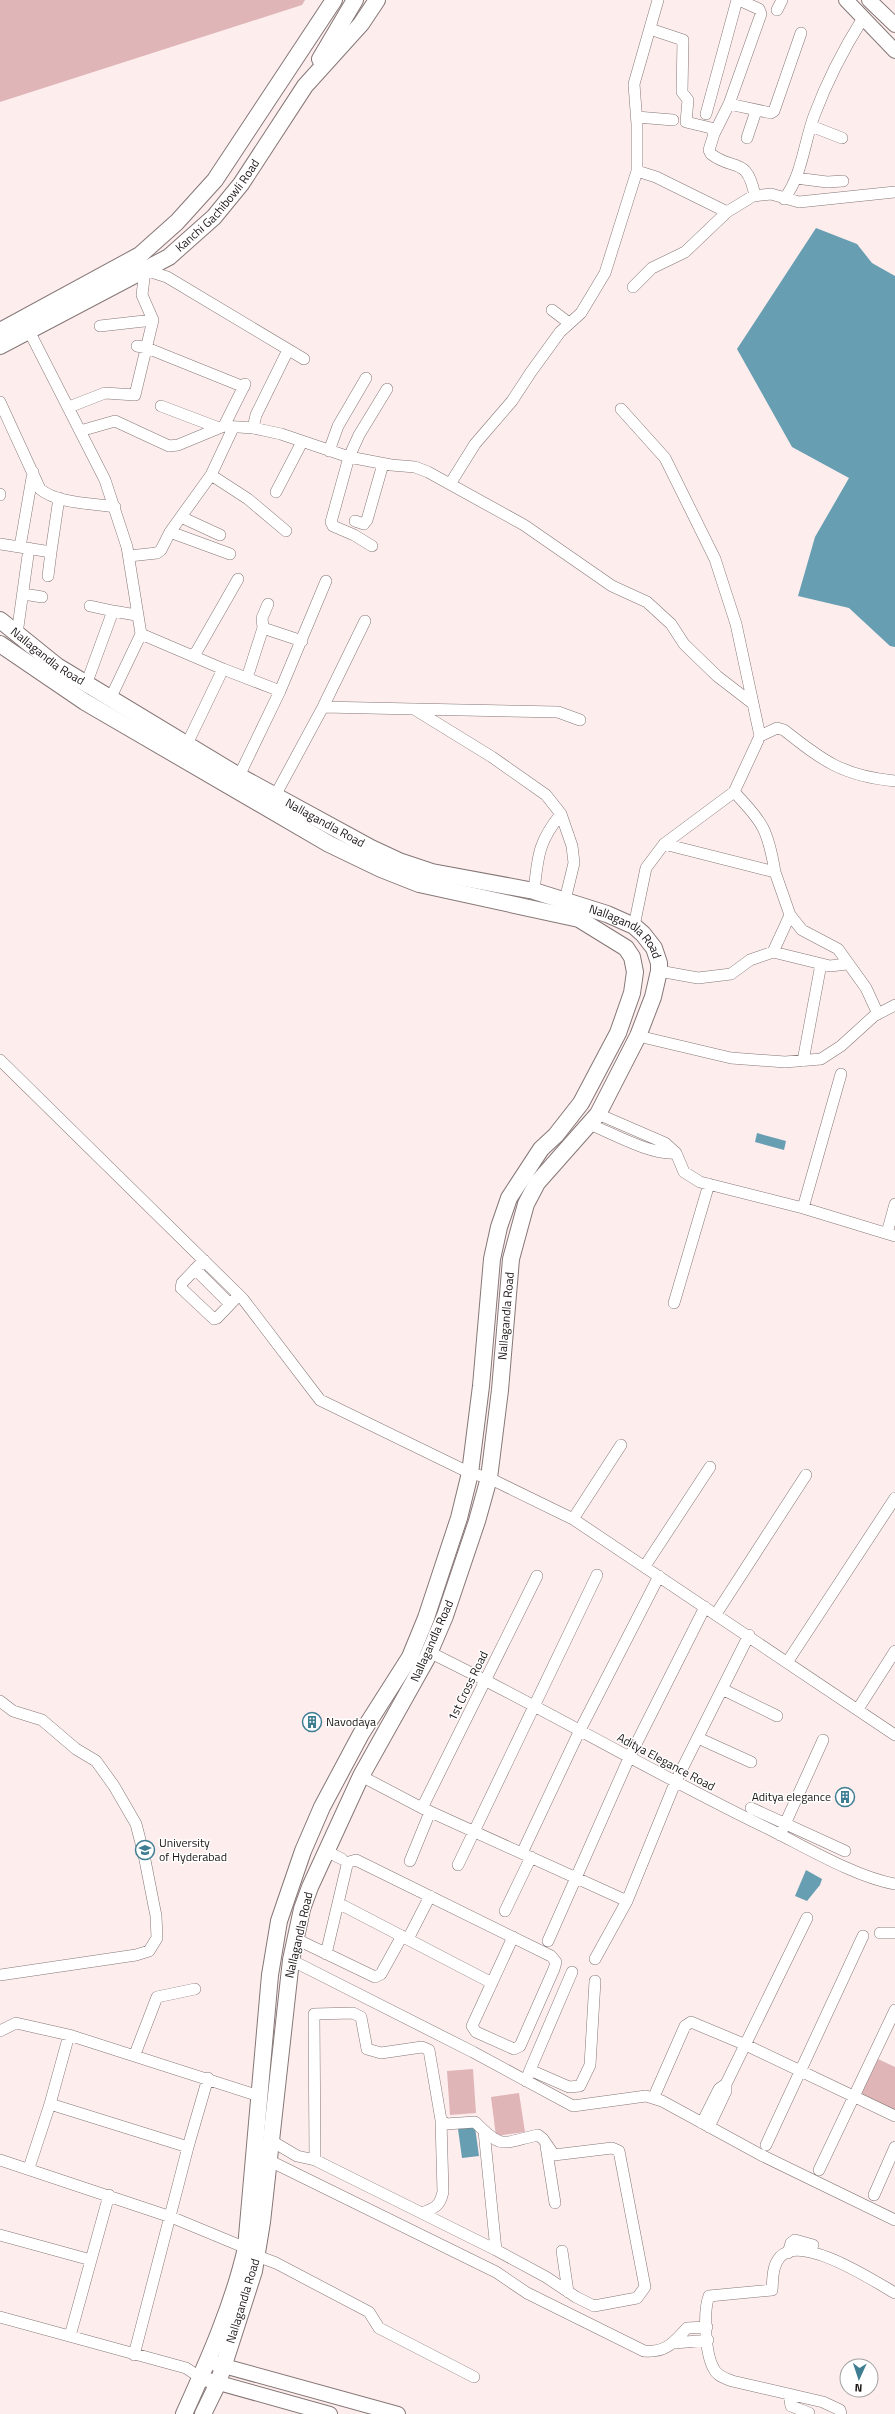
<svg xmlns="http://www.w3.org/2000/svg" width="895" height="2414" viewBox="0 0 895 2414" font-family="'Titillium Web',sans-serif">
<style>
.green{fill:#e0b5b8}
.water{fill:#679eb2}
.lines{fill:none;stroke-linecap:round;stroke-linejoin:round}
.minor-casing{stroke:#867777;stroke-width:12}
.tertiary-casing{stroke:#867777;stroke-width:16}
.secondary-casing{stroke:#867777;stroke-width:18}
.minor{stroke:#fff;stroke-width:11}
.tertiary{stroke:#fff;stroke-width:14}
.secondary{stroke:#fff;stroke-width:16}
.labels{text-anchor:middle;stroke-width:3;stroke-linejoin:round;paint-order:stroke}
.street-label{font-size:12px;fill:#1c1616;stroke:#fff}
.poi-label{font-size:12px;fill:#1c1616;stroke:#fff;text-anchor:start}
</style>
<rect width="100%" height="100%" fill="#feeded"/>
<path class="green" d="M0,0H305L302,5L0,102Z
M878,2059L895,2067V2110L861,2094Z
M473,2069L476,2113L450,2115L447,2071Z
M519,2093L525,2132L496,2136L491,2097Z"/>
<path class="water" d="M816,228L857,244L872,263L895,276V647L890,646L849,608L798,596L815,537L849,478L792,447L737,349Z
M757,1133L786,1141L784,1150L755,1142Z
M806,1870L822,1879L820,1885L807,1901L795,1896Z
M475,2127L479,2156L462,2158L458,2129Z"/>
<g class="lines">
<g class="minor-casing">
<path id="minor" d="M658,0L634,84L637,124V171L656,177L727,212
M777,10L782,0
M650,29L683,40L682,92L688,100L686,122L711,128L714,134L709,150L711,154C734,172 747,155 755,196
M729,104L771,113L774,111L801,33
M706,114L737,0
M637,117L673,120
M811,126L842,138
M714,134L729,104L761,14L759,9L739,0
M747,138L756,111
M796,178L827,182L843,181
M784,199C802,176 804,143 814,116C827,81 843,50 863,18
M633,287L652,268L685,252L727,212L753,196L771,194L799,202L895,192
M552,310L569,323
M26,325L105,480L127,547L141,634L111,697
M100,326L153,320
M137,346L147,348L244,387
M0,402L40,489C58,504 92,503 115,507
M161,406L219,428
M69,407L105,393L135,395L153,320L142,295L145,270L167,277L304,359
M621,409L665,458L715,559L736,624L760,736L734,792L664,844L646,868L634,926
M224,426L245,384
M253,428L256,415L288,350
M80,431L115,421L169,446L178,445L224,426L253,428L281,434L349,457L391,465L415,467L428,472L524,525L612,586L647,602L671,624L684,644L717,676L752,703
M329,451L338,426L366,378
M211,475L248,499L286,531
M450,484L475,444L512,401L531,372L560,332L581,313L605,273L637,171
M276,492L302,442
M0,495V494
M181,517L220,535
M355,521L364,524L367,520L383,464
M170,532L230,554
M0,544L51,552L48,576
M372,546L354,535L333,526L331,522L349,457L359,435L387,389
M20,547L33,472
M51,552L59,498
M129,556L157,553L161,550L170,532L211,475L233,428
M24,594L42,597
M90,606L113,611
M263,628L262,618L268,604
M17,634L29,548
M141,634L223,669L280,691
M194,656L238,579
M247,678L263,628L302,641
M87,682L113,611L136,615
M323,707L414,709L492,757L546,795L561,814L572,846L574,863L565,900
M415,709L558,712L580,720
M760,736L777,728L784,730C823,761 843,776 895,781
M187,744L223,669
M239,776L280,691L326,581
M276,794L323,707L365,621
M664,844L775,872C768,830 763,822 734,792
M534,891C538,856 538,842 561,814
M790,915L802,930L838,949L866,988L878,1014
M773,952L830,966L847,964
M659,971L698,978L731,974L750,960L773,952L790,915L775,872
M638,1036L731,1058L785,1062L821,1059L841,1046L874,1016L895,1005
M0,1060L243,1299L320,1400L470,1473L489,1478L573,1519L895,1735
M803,1061L821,964
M598,1114L665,1143L676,1153L684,1172L700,1182L803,1208L895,1236
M589,1124C614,1134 650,1155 676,1153
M803,1208L841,1074
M887,1233L895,1204
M204,1260L182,1283L181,1288L214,1319L217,1318L239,1295
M195,1269L230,1304
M674,1303L709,1184
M573,1519L621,1445
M645,1566L710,1467
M716,1614L806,1475
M429,1652C546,1709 656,1775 773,1831C807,1848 858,1878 895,1884
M788,1661L895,1498
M722,1689L777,1716
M0,1701L13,1711L42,1720L76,1749L96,1761L114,1786L136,1824L144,1855L156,1916L157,1938L149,1951L136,1955L0,1975
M858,1709L895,1651
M698,1738L751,1762
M361,1776L422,1808L627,1901L595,1959
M422,1808L537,1576
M751,1808L845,1851
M780,1835L823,1740
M326,1851L342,1859
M522,1853L580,1730L659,1576
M410,1861L430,1812
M458,1865L597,1575
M627,1901L675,1783L749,1635
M338,1903L492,1983
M505,1911L531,1857
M880,1933H895
M296,1939L375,1977L381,1974L402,1936
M408,1939L430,1896
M548,1941L629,1758L705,1607
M326,1954L347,1865L349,1862L356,1860L551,1956L556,1962L554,1969L520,2046L514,2049L476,2032L472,2026L513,1937
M291,1960L473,2052L573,2106L646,2096L662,2101L761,2155L895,2220
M0,2031L16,2023L69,2035L259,2096
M135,2054L157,1997L195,1989
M530,2070L572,1972
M526,2081L530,2070L569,2087L580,2086L590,2065L595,1981
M656,2092L685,2026L691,2022L746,2045L895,2116
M50,2104L188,2147
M702,2123L719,2089L726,2084
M709,2127L726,2091V2084L807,1918
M484,2131L496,2250
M270,2140L297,2156L315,2160L496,2250L546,2277L576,2297L594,2306L637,2298L645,2287L619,2151L612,2148L554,2155L543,2139L538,2135C501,2143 503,2150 475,2122L446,2124L441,2120L429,2050L422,2047L381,2053L367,2049L361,2017L353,2013L314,2014L315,2160
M766,2145L863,1936
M546,2146L555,2203
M0,2160L171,2217L246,2248
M268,2160L496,2272L527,2293L644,2351C666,2353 673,2343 687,2328L707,2327
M29,2168L50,2104L69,2035
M819,2170L895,2010
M874,2195L895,2147
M422,2213C435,2208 440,2206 443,2192L441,2120
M0,2235L91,2260
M562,2251L568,2292
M788,2253L791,2243L795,2240L813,2245
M257,2256L276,2263L369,2312L379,2328L474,2377
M0,2317L186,2368L201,2378
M70,2336L109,2195
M675,2343L708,2340
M134,2355L188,2147L208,2078
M789,2394L791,2406L809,2413
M841,2414L840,2410L823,2402L732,2381C725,2378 717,2376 714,2369C705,2354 703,2312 709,2296L772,2290C773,2279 772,2266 780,2257C801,2233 874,2281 895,2293"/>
</g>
<g class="tertiary-casing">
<path id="tertiary" d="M846,0L895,51
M869,0L895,25
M213,2363L398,2414
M201,2378L330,2414"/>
</g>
<g class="secondary-casing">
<g id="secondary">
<path d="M320,59L355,0"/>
<path d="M0,331L140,255L177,222L215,180L334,0"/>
<path id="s1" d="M0,346L169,257L214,217L241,184L305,86L361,24L377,0"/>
<path id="s2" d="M0,620L57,666L239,776L371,848L399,861L432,872L534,891L607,914L634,926L643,934L654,948L659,963V971L653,997L638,1036L598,1114L537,1183L526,1204L511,1259L500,1390L489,1478L477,1521L445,1616L427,1658L361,1776L310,1887L302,1909L291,1960L262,2222L254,2271L218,2383L203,2414"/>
<path d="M0,644L85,702L329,844L381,869L419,884L579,919L626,948L632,957L635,972L632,993L618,1033L581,1103L556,1135L541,1149L509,1198L499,1227L492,1259L481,1386L470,1473L459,1518L426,1618L410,1657L361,1734L322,1807L303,1851L279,1921L270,1975L246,2248C233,2305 208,2361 184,2414"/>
</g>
</g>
<use href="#minor" class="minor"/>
<use href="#tertiary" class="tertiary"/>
<use href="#secondary" class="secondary"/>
</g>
<defs>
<g id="building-ring" transform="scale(1)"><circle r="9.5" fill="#fff" stroke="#3f7d93" stroke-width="1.5"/><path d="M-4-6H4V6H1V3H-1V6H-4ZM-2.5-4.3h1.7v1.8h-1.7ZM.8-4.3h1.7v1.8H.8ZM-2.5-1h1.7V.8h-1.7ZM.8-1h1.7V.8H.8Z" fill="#3f7d93"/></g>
<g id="university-ring" transform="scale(1)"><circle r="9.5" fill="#fff" stroke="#3f7d93" stroke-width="1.5"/><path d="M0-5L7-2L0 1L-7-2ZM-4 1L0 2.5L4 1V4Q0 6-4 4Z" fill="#3f7d93"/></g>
</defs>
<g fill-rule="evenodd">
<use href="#building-ring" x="312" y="1722"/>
<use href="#building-ring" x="845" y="1797"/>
<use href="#university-ring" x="145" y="1850"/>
</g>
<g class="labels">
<g class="street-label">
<text dy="4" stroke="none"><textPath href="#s1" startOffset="262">Kanchi Gachibowli Road</textPath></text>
<text dy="4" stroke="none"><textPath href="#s2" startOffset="60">Nallagandla Road</textPath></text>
<text dy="4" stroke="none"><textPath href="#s2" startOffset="384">Nallagandla Road</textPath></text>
<text dy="4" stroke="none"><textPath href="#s2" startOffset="708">Nallagandla Road</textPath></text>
<text transform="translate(506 1316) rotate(-85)" y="4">Nallagandla Road</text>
<text transform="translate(432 1641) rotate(-66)" y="4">Nallagandla Road</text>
<text transform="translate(468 1686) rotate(-64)" y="4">1st Cross Road</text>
<text transform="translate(666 1762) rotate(28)" y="4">Aditya Elegance Road</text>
<text transform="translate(299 1935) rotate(-77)" y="4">Nallagandla Road</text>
<text transform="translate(243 2301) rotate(-73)" y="4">Nallagandla Road</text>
</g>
<g class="poi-label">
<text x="326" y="1726">Navodaya</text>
<text x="831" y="1801" text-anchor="end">Aditya elegance</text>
<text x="159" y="1847">University<tspan x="159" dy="14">of Hyderabad</tspan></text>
</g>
</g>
<g transform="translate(859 2378) rotate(183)"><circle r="19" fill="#ffffff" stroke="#a4a2a2"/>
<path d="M0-3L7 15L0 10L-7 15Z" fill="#3f7d93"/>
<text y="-6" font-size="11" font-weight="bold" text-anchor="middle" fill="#1c1616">N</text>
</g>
</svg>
